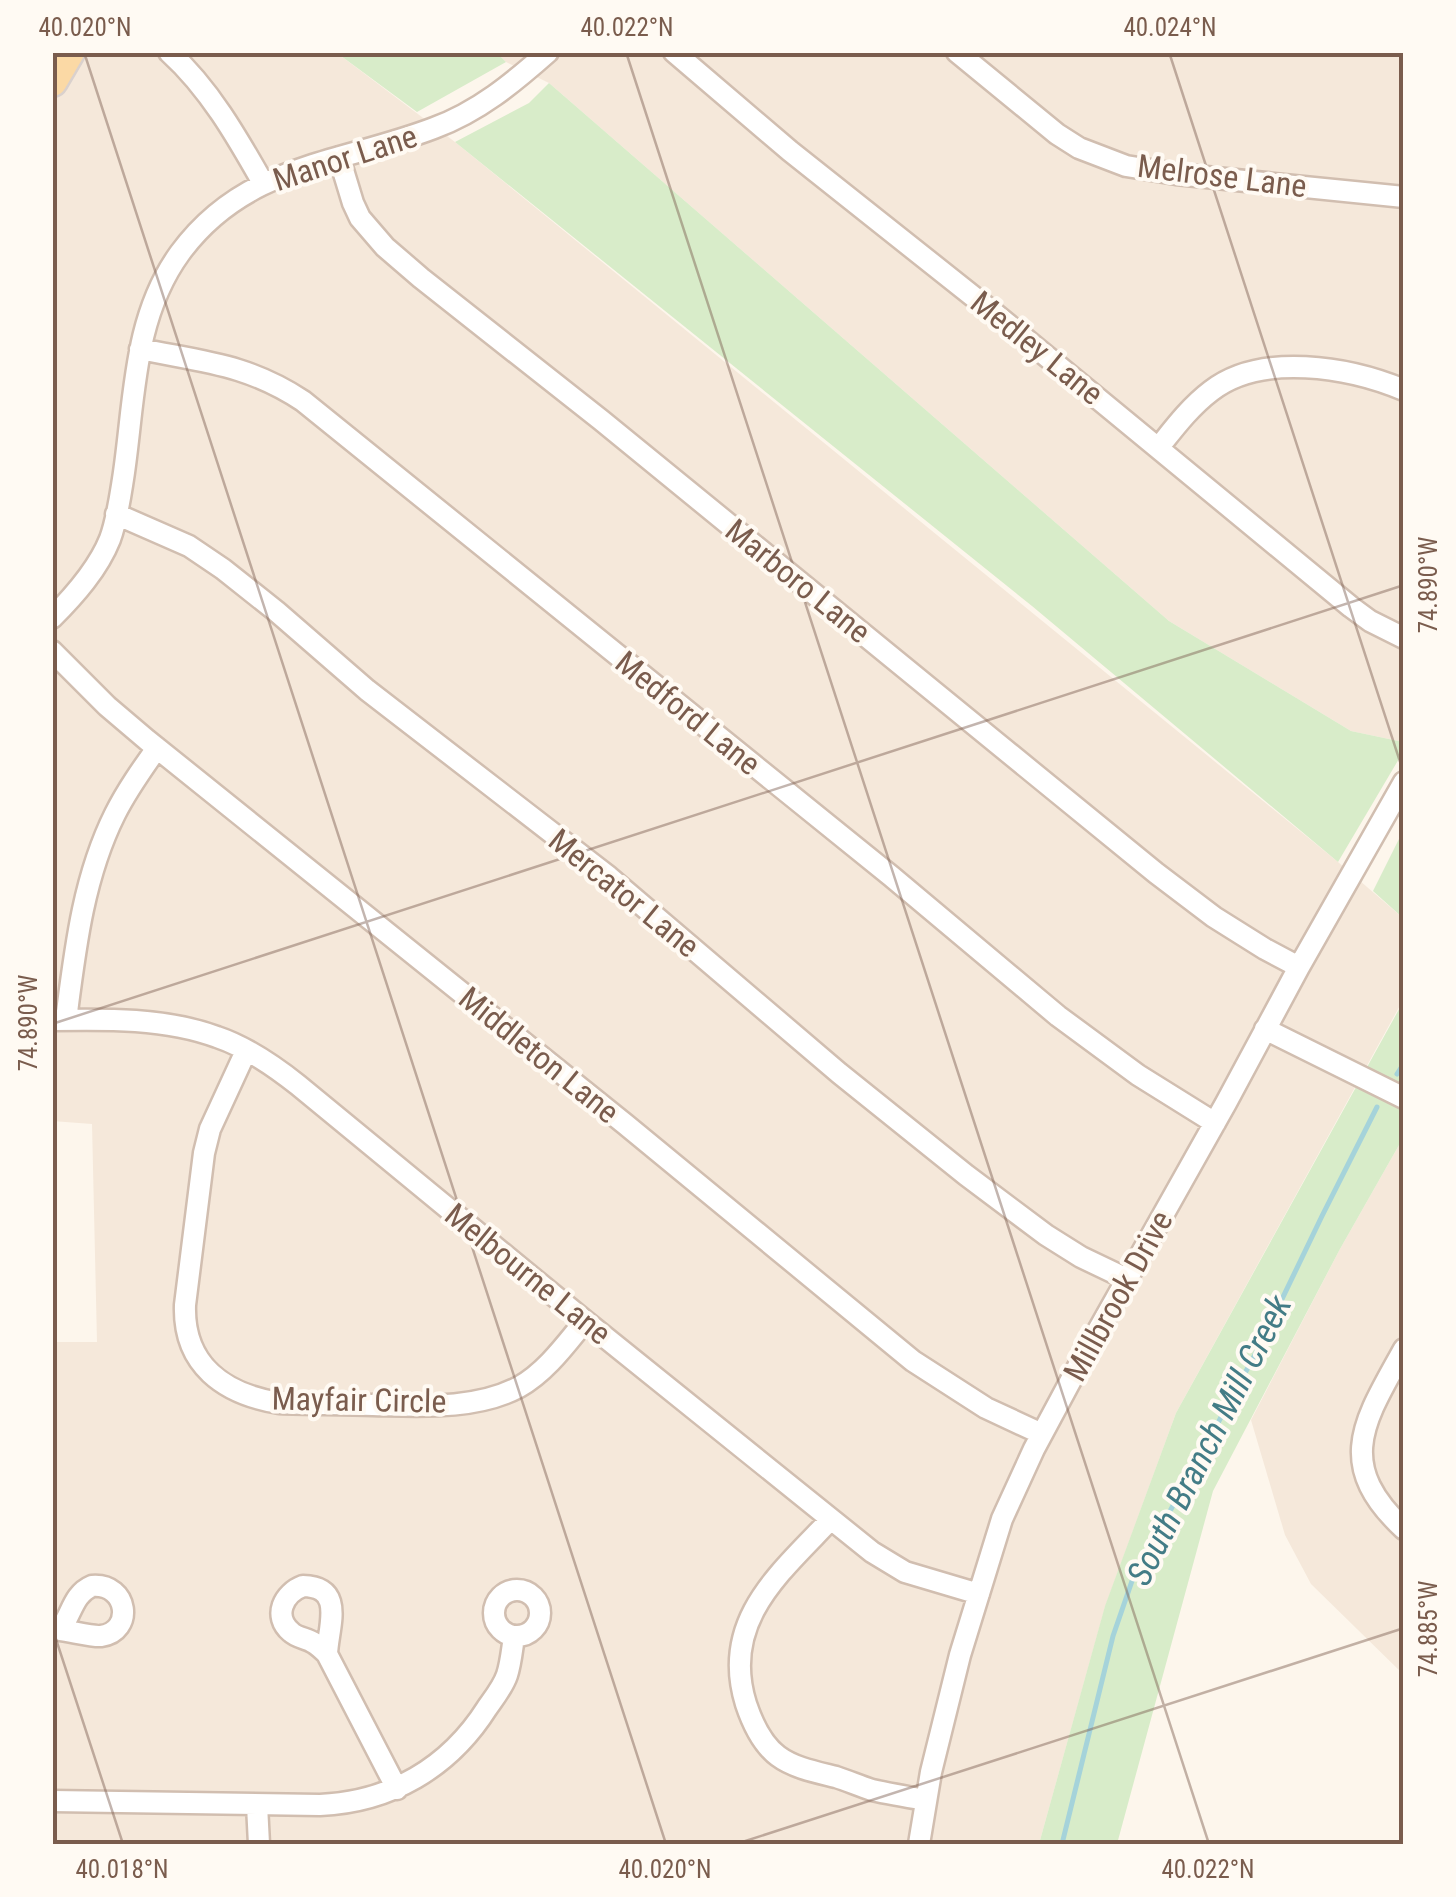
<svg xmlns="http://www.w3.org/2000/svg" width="1456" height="1897" viewBox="0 0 1456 1897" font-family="'Roboto Condensed',sans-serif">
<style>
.residential{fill:#f5e8da}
.green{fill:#d8ecc9}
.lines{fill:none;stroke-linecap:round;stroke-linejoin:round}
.stream{stroke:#a5d3da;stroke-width:5}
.street-casing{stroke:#d1beb0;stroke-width:25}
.primary-casing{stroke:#dad1cd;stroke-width:35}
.street{stroke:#fff;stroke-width:20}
.primary{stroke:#fbd9a5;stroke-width:30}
.ticks{fill:none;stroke:#7a5c4d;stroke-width:2.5;stroke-opacity:0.45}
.labels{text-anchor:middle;stroke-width:8;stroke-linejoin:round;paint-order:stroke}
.street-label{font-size:32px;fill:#7a5c4d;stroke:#fffaf3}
.water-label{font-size:35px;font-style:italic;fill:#437c86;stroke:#fffaf3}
.neatline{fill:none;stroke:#7a5c4d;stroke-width:4}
.ticks-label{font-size:25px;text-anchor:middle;fill:#7a5c4d}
</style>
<rect width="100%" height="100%" fill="#fdf6ec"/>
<path class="residential" d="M69,53H337L455,142L1338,862L1403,918V1000L1176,1413L1105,1607L1039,1844H53V1342H97L92,1124L52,1121V81Z
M497,53H1403V742L1351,731L1169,621L549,83L506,62Z
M1403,1138V1674L1311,1584L1285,1535L1251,1420L1340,1249Z"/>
<path class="green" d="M337,53H497L506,62L417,112Z
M549,83L1169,621L1351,731L1403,742V752L1338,862L1032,606L455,142L529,103Z
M1403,831V918L1373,891Z
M1403,1002V1138L1340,1249L1213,1491L1117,1844H1039L1105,1606L1176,1413Z"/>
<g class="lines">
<path class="stream" d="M1397,1074L1404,1063
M1062,1844L1113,1636L1132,1581L1257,1351L1322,1216L1377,1107"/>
<g class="street-casing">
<path id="street" d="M169,52C209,88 237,137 263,183
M674,52L790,151L994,313L1351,607L1370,621L1404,638
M957,52L1057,134L1079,148L1126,166L1176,174L1404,197
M339,157L353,203L360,218L385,247L421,278L601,420L1156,873L1214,917L1265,949L1299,967
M140,349C203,362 247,364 303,401L891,876L1058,1016L1138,1075L1215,1123
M1159,447C1175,427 1190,407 1211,391C1261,352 1349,367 1404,390
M116,514L189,546L223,569L276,611L367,690L609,877L839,1073L966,1175L1046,1235L1081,1257L1127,1279
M52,618C75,595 98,569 110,539C117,520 120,498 123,479C135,402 132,319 180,253C245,164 340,164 434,128C478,112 513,83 548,52
M52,651L107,706L147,740L625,1124L913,1361L986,1408L1042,1434
M52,1020C106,1019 166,1018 217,1037C247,1047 274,1066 298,1085L585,1321L872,1552L905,1572L979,1594
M66,1020C75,950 83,878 115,814C127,790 142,769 157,748
M1265,1029L1404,1098
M246,1051L210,1129L204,1153L185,1305C183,1365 224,1394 279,1403C310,1404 342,1404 373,1405C420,1406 476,1410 519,1387C546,1372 566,1344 585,1321
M1404,1349C1365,1420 1333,1463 1404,1529
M831,1519C780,1573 720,1621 746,1704C752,1722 762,1744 778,1756C794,1768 816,1772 836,1777C848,1781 860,1786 872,1790C890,1794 908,1797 926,1800
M92,1586C129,1583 134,1632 101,1636C93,1637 70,1631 60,1630C72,1614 73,1594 92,1586Z
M303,1586C346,1587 328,1627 327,1654C323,1650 319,1646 314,1643C307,1638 297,1638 291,1632C272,1616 284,1593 303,1586Z
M494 1613a23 23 0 1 1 46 0a23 23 0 1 1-46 0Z
M327,1654L397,1789
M52,1801L320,1805C390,1802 449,1768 487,1708C494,1698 503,1687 507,1675C511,1663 512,1649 514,1637
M257,1805L259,1844
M919,1844L931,1772L960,1655L1002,1519L1034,1449L1086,1352L1226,1103L1299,967L1404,782"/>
</g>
<g class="primary-casing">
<path id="primary" d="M52,81L69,52"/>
</g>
<use href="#street" class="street"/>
<use href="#primary" class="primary"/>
</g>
<path class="ticks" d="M84,52L666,1844M626,52L1209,1844M1169,52L1404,774M52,1024L1404,585M52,1627L123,1844M736,1844L1404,1628"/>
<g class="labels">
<g class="street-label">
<text transform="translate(345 158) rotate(-18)" y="11">Manor Lane</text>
<text transform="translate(1222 176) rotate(7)" y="11">Melrose Lane</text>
<text transform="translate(1037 348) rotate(39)" y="11">Medley Lane</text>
<text transform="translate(798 581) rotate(39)" y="11">Marboro Lane</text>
<text transform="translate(688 713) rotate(39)" y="11">Medford Lane</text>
<text transform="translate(624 893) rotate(39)" y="11">Mercator Lane</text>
<text transform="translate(539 1055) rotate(39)" y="11">Middleton Lane</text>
<text transform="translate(528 1274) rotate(39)" y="11">Melbourne Lane</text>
<text transform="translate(1118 1296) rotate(-61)" y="11">Millbrook Drive</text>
<text transform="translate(359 1400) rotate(1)" y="11">Mayfair Circle</text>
</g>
<g class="water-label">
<text transform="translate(1209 1440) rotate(-63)" y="12">South Branch Mill Creek</text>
</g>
</g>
<rect width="1456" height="1897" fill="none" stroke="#fffaf3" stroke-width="110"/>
<rect x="55" y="55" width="1346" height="1787" class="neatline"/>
<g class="ticks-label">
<text x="85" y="36">40.020°N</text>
<text x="627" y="36">40.022°N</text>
<text x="1170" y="36">40.024°N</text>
<text transform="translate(1428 585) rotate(-90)" y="9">74.890°W</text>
<text transform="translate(28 1023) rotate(-90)" y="9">74.890°W</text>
<text transform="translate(1428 1629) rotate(-90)" y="9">74.885°W</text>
<text x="122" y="1878">40.018°N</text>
<text x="665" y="1878">40.020°N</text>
<text x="1208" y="1878">40.022°N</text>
</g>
</svg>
